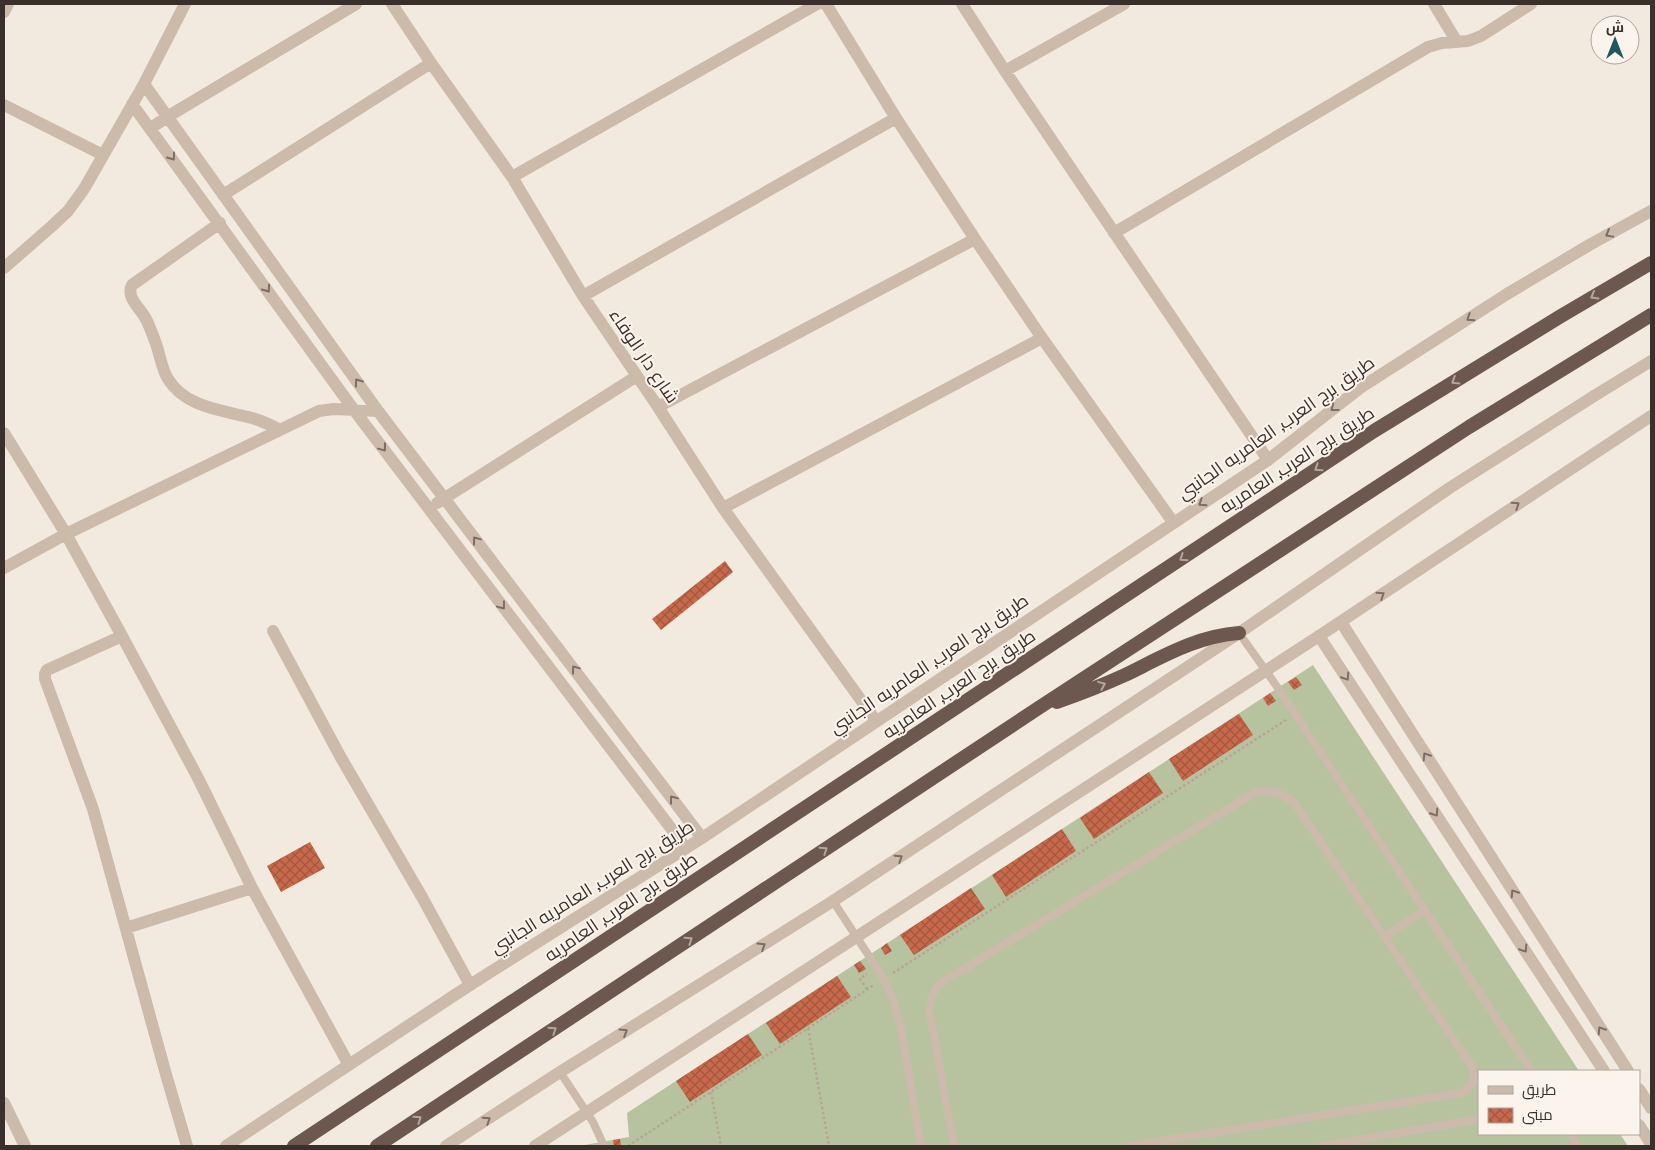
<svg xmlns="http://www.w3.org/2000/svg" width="1655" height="1150" viewBox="0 0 1655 1150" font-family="'PT Sans',Cairo,sans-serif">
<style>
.grass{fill:#b7c39f}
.building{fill:url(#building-cross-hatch)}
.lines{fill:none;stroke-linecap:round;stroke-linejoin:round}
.path{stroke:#b8a495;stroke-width:2.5;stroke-dasharray:2.5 2.5;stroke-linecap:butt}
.service{stroke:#ccbaab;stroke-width:8}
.minor{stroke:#ccbaab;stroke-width:12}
.tertiary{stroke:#ccbaab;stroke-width:12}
.trunk{stroke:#6c584e;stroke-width:14}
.oneway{stroke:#7c6e64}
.oneway2{stroke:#b4a69d}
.labels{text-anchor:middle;stroke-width:4;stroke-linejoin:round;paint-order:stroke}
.street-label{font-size:18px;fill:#3a2f2a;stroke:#fbf4ec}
</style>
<defs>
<pattern id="building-cross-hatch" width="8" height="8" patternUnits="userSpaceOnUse" patternTransform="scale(1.25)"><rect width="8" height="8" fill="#c7694a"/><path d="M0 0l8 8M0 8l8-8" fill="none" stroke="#a3573e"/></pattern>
</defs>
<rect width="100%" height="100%" fill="#f3eadf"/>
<path class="grass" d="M1313,665L1579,1071H1479V1134H1620L1628,1146H579L629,1137L627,1113Z"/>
<path class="building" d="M725,561L733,572L661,630L652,619Z
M1296,677L1302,685L1294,690L1288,682Z
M1270,693L1276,701L1268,706L1263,698Z
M1239,714L1253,735L1183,781L1169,759Z
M1149,772L1163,793L1094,839L1080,818Z
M1062,829L1076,851L1006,897L992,875Z
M310,842L325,868L281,892L267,866Z
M971,888L985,909L914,955L900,935Z
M887,943L892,951L885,955L881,948Z
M860,961L866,969L859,973L854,965Z
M837,976L851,997L780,1044L766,1023Z
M748,1034L762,1055L690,1102L676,1081Z
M620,1139L621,1146H614L613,1140Z"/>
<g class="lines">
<path class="path" d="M893,973L1286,720
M867,989L860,979L867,974
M808,1028L829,1146
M711,1092L721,1146
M628,1146L874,985"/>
<path class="service" d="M1239,633L1278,688L1531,1071
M833,901L884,979L894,1002L901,1029L921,1146
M1385,936L1425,910
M560,1072L593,1122L604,1146
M1570,1134L1577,1146
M954,1146L930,1014C929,1001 932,992 942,982L1256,792C1272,789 1284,793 1295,804L1471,1065C1477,1077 1473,1087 1461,1093L1129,1146
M1322,1146L1479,1119"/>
<path class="minor" d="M392,4L431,63L512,177L583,296L658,407L723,508L876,721
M826,4L896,118L975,239L1042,338L1173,522
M962,4L1005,71L1268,460
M1434,4L1457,42
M4,12L8,4
M1005,71L1124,4
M144,84L378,411L702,838
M132,104L354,410L686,848
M4,105L103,155
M151,128L167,117L356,4
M512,177L817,4
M223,195L431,63
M220,223L132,285C125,298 142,309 147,321C151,330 155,340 158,350C161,360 162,369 168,379C186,408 222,410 252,418C262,421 271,425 280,430
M1114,233L1428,47L1442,43L1468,41L1481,36L1531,4
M4,268L52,226L68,211L84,189L144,84L185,4
M583,296L896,118
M658,407L975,239
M4,433L66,534L122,636L198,778L252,888L349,1065
M437,503L637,376
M723,508L1042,338
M4,568L66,534L319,411L334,409L378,411
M273,631L340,756L422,897L470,985
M122,636L47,670L45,674V679L93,809L165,1071L187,1146
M126,928L252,888
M4,1103L25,1146
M535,1146L1319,636L1651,416"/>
<path class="tertiary" d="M1341,622L1628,1071
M1319,636L1604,1071
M1639,1089L1651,1108
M1639,1125L1651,1144
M226,1146L470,985L702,838L1268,460L1360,388L1507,294L1591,244L1651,211
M446,1146L560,1072L833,901L1239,633L1451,487L1594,396L1651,361"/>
<path class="trunk" d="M1057,702C1080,694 1103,685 1125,675C1162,657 1197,636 1239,633
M294,1146L1374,431L1561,316L1651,263
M377,1146L1040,707L1469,427L1651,315"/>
</g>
<defs><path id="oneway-chevron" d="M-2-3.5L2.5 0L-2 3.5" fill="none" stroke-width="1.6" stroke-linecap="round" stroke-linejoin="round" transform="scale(1.25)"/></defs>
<g class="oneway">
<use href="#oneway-chevron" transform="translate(172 157) rotate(54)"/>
<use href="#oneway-chevron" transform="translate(1609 234) rotate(151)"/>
<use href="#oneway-chevron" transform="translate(267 289) rotate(54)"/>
<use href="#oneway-chevron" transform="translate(1470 318) rotate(147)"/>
<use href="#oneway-chevron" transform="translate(358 382) rotate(-126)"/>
<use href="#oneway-chevron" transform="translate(1334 408) rotate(142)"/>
<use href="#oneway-chevron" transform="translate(383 448) rotate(53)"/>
<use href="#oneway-chevron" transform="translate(1202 503) rotate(147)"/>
<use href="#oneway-chevron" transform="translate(1516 505) rotate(-34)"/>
<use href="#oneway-chevron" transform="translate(476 540) rotate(-127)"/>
<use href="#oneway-chevron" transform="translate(1381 595) rotate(-34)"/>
<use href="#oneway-chevron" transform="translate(502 606) rotate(53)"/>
<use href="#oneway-chevron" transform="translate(575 669) rotate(-127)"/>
<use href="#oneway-chevron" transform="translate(1346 677) rotate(57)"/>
<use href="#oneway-chevron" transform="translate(1426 756) rotate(-123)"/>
<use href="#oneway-chevron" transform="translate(673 799) rotate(-127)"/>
<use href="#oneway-chevron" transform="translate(1435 813) rotate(57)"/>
<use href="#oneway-chevron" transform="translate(899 858) rotate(-33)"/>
<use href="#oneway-chevron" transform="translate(1514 893) rotate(-123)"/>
<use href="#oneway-chevron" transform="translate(762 946) rotate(-32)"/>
<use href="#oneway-chevron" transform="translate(1524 949) rotate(57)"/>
<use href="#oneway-chevron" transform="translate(1601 1030) rotate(-123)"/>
<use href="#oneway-chevron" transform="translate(624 1032) rotate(-32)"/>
<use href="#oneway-chevron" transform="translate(487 1120) rotate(-33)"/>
</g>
<g class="oneway2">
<use href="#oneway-chevron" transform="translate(1594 296) rotate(150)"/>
<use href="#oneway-chevron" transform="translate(1455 381) rotate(148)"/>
<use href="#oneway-chevron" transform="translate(1318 468) rotate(146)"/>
<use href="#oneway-chevron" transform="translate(1183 558) rotate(146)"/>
<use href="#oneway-chevron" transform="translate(1102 685) rotate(-22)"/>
<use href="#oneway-chevron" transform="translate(824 850) rotate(-34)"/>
<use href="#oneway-chevron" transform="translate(689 940) rotate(-34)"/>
<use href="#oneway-chevron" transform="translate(553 1030) rotate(-34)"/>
<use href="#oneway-chevron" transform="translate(418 1119) rotate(-34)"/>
</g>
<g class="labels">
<g class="street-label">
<text transform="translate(644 356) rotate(56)" y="6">شارع دار الوفاء</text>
<text transform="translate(1276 428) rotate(-35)" y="6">طريق برج العرب, العامريه الجانبي</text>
<text transform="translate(1297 460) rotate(-33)" y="6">طريق برج العرب, العامريه</text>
<text transform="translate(929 664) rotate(-34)" y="6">طريق برج العرب, العامريه الجانبي</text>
<text transform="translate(959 684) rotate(-34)" y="6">طريق برج العرب, العامريه</text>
<text transform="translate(592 887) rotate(-32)" y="6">طريق برج العرب, العامريه الجانبي</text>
<text transform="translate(621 907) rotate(-34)" y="6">طريق برج العرب, العامريه</text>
</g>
</g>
<rect width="1655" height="1150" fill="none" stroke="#3a2f2a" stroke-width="10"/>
<rect x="1478" y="1070" width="162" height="65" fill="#fbf4ec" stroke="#aea59e"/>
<rect x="1488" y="1086" width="25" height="8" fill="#ccbaab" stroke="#aea59e"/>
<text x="1522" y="1095" font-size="15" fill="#3a2f2a">طريق</text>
<rect x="1488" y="1108" width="25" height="15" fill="url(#building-cross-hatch)" stroke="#aea59e"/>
<text x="1522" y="1120" font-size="15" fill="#3a2f2a">مبنى</text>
<g transform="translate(1615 40)"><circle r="24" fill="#fbf4ec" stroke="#aea59e"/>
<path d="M0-4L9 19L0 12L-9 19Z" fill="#1f585c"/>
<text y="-8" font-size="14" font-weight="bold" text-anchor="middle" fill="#3a2f2a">ش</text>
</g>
</svg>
